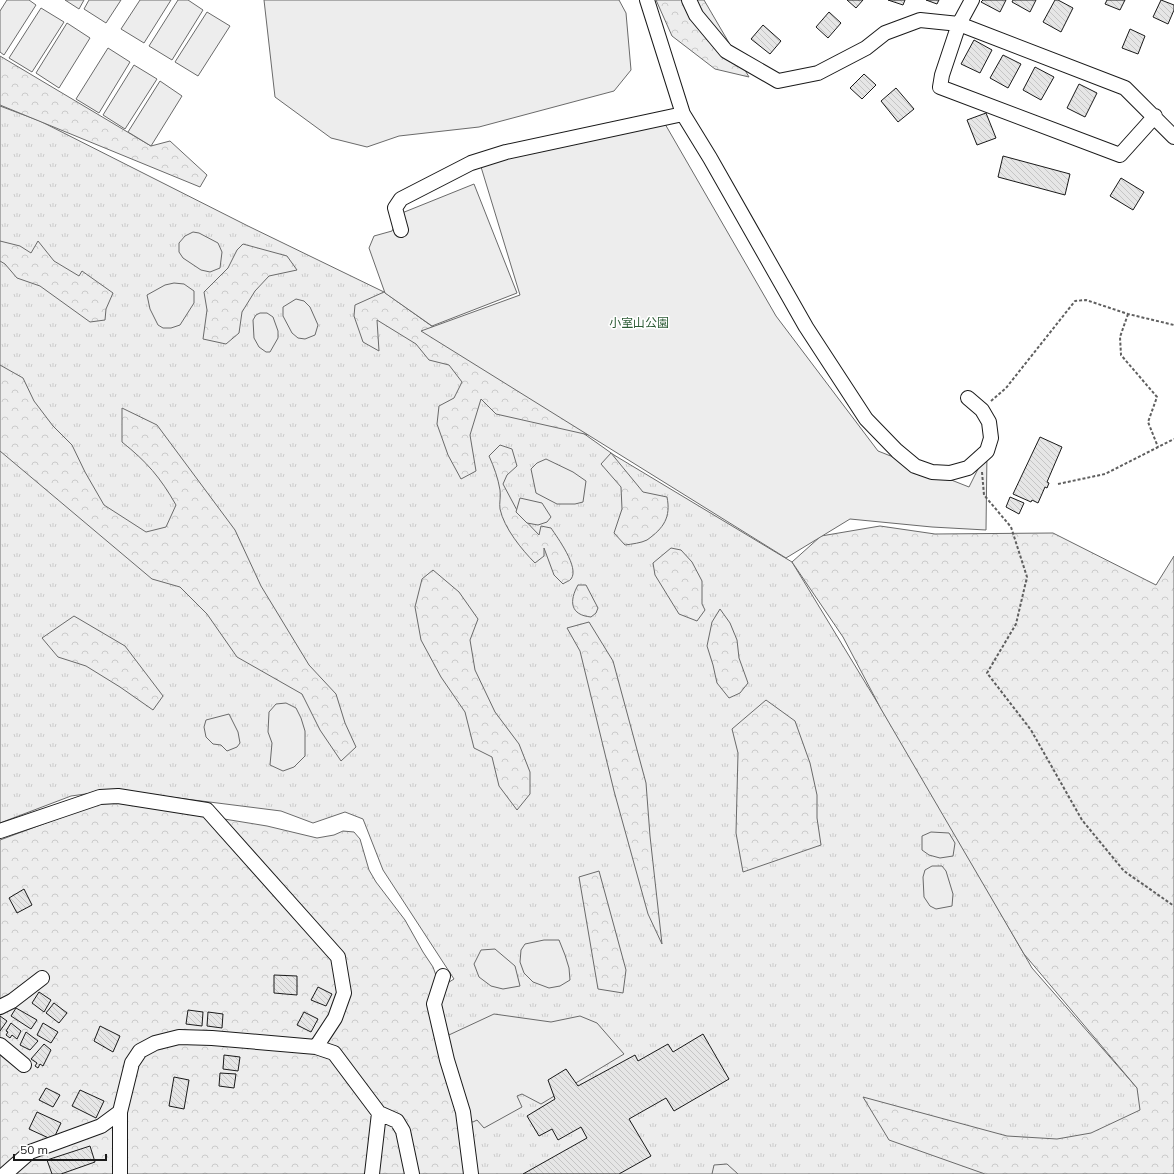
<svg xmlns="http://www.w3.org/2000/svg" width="1174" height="1174" viewBox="0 0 1174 1174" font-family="Mulish,'Noto Sans JP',sans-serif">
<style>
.grass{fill:url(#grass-tufts);stroke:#6a6a6a}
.forest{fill:url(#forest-crowns);stroke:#6a6a6a}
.built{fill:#ededed;stroke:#6a6a6a}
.building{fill:url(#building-back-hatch);stroke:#1a1a1a}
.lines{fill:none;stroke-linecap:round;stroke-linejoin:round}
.minor-casing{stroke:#1a1a1a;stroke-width:16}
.path{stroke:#5f5f5f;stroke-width:2;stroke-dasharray:3 2;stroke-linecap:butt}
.minor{stroke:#fff;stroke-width:14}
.labels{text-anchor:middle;stroke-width:3;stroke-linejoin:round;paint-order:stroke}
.park-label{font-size:12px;fill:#2b5a34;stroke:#fff}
</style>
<defs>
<pattern id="grass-tufts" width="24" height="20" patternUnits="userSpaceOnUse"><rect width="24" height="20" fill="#ededed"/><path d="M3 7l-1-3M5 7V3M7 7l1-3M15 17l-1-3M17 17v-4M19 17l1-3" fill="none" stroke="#cbcbcb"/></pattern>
<pattern id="forest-crowns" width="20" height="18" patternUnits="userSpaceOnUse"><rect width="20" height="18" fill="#ededed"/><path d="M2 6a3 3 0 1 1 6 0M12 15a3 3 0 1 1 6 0" fill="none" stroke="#cbcbcb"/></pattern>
<pattern id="building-back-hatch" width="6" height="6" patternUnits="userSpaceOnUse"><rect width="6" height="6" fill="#e6e6e6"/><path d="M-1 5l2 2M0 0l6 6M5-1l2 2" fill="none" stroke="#c5c5c5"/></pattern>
</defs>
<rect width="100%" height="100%" fill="#fff"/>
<path class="grass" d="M0,106L40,121L248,226L384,292L614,455L792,562L919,771L1032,968L1158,1112L1174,1174H463L433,992L454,979L383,870L363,819L345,812L313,823L281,811L114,790L71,796L0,823Z"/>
<path class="forest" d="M656,0H704L749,77L715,69L672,36Z
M0,56L151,146L170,141L207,175L200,187L0,105Z
M0,241L20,246L31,253L38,241L54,261L79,276L82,271L113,293L106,309L105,320L90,322L40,286L17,278L5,264L0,261Z
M243,244L287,256L297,270L269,276L255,291L242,312L239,333L226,344L203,339L207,310L204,292L228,268L237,250Z
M384,292L489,367L589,435L496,414L481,399L470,435L476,471L461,479L448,455L437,424L439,406L454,398L462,382L449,365L429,360L416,344L377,320L379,351L363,342L354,316L355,305Z
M0,365L23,378L34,401L53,426L72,445L85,472L104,505L146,532L166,527L176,505C160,477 147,462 122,442V408L157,425L235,530L261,586L309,665L336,694L345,723L356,747L341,761L320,730L302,694L237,657L207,614L180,587L152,579L0,451Z
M500,445L512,449L517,466L507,475L503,484L519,514L539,535L541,526L551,528C557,537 580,568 571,579C570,581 565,582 563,584L554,575L544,548V556L535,563C522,550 504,528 500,509C499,503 501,497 500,490C498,478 494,467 489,456Z
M611,453L643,492L667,497C671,517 664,528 647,540C641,543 632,544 625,545L614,533L622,509L621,487L601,464Z
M880,526L935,534L1053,533L1156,585L1174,556V1174H985L889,1140L863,1097L1007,1136L1057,1139L1091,1133L1140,1110L1137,1088L1024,954L881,709L843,637L792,562L821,536Z
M671,548L681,550L692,562L702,581V604L705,610L697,621L679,614L655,575L653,563Z
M433,570L459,592L478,619L470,640L475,670L495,712L519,744L530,772V794L517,810L499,786L492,757L474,748L465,712L441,677L421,640L415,607L422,579Z
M578,585H586L598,608L596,613L591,617C570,615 569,601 578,585Z
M720,609L730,623L737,640L739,658L748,683L740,693L729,698L717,683L713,665L707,646L712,622Z
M74,616L125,646L163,696L153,710L120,687L86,666L58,657L42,638Z
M589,622L613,661L646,783L650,836L662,944L648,914L614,791L580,651L567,628Z
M766,700L795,721L810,763L817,795V818L821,845L743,872L736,833L738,753L732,729Z
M120,802L267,826L317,838L334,835L343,831L354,832L360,839L369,870L376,882L405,920L423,952L433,967L437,978L433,992L475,1174H0V840L100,803Z
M599,871L626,970L623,993L598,989L579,877Z"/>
<path class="built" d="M7,0H29L36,5L4,55L0,52V11Z
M65,0H84L79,9Z
M89,0H121L106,23L84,9Z
M140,0H171L144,43L121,29Z
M178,0H188L203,10L172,60L149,46Z
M264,0H619L626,13L631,70L614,91L479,127L399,136L367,147L331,138L275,97Z
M41,8L64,22L32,72L9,58Z
M207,12L230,26L198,76L175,62Z
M67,23L90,38L59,88L36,73Z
M108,48L130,62L99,113L76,99Z
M134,65L157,79L125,129L103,115Z
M160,81L182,96L151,146L128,132Z
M661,117L776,316L878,451L969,487L987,451L986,530L932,527L850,519L786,558L421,331L520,295L478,157Z
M474,184L517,293L432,326L385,293L369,248L374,236L392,231L395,225L392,217Z
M193,232L199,233L218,243L222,252L220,268L210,272L201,270L183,258L179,252V243L185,236Z
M174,283L184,284L194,291V303L180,325L171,328H163L158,325L150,309L147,295L165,285Z
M296,299L304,301L310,307L318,325L315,335L305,339L298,338L292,333L283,316V307Z
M260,313H267L273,317L278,331V338L270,352H266L259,347L254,338L253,320L256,315Z
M546,459L573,472L586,481L583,502L575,504H557L536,493L531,469L537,463Z
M520,498L542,503L551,517L547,522L538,525L527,523L516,512Z
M286,703L296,708L301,718L305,731V756L294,767L283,771L270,765L272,743L268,732L269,712L276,704Z
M229,714L238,732L240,743L237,747L227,751L221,745L213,744L206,737L204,727L206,720Z
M931,832L949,833L955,843L953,856L940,858L929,855L922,850V836Z
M932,866H942L946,871L953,894L952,906L936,909L930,906L924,897L923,877L925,870Z
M544,940H559L565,955L569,968L570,980L560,986L549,988L533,982L524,973L520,962L521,950L525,944Z
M495,949L515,966L520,986L503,989L491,986L479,977L474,964L481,950Z
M494,1014L551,1022L580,1016L597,1023L624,1054L541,1104L522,1094L517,1096L522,1107L484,1128L477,1120L473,1122L461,1119L436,1041Z
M727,1164L738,1174H712L714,1165Z"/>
<path class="building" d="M847,0H863L856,8Z
M888,0H905L903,5Z
M926,0H939L937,4Z
M983,0H1006L1000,12L981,2Z
M1013,0H1036L1030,12L1012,2Z
M1055,0H1058L1073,8L1061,32L1043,22Z
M1107,0H1125L1120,10L1105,4Z
M1161,0L1174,5V10L1168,24L1153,17Z
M829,12L841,23L828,38L816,27Z
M763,25L781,41L770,54L751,39Z
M1130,29L1145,36L1138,54L1122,48Z
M974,40L992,50L980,73L961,64Z
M1003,55L1021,64L1008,88L990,78Z
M1035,67L1054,77L1041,100L1023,90Z
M864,74L876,85L862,99L850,88Z
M1079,84L1097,93L1085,117L1067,108Z
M896,88L914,109L898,122L881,101Z
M986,113L996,138L977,145L967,120Z
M1003,156L1070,174L1065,195L998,177Z
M1121,178L1144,192L1133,210L1110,196Z
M1040,437L1062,447L1047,482L1049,483L1047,488L1045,487L1038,503L1032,500L1031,502L1013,494Z
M1010,497L1024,503L1019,514L1006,507Z
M24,889L32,905L17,913L9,898Z
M274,975L297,976V995L274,993Z
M318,987L332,994L326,1006L311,1000Z
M39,992L51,1000L44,1012L32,1003Z
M54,1003L67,1013L59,1023L46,1013Z
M16,1008L37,1020L31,1029L11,1016Z
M188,1010L203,1012L202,1026L186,1024Z
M208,1012L223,1014L222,1028L207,1026Z
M304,1012L318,1019L311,1032L297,1025Z
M0,1016L7,1021L0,1031Z
M11,1023L21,1031L17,1039L12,1035L10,1038L6,1035L8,1032L6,1031Z
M43,1023L58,1032L51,1043L37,1035Z
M100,1026L120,1036L113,1052L94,1041Z
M26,1032L38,1041L30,1050L20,1045Z
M703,1034L729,1079L674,1111L666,1098L629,1119L651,1156L619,1174H523L587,1138L581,1127L558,1140L552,1129L539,1136L527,1116L555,1099L548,1080L566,1069L578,1086L635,1055L638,1061L668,1044L673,1052Z
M44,1044L51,1050L43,1066L40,1064L38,1068L35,1066L37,1063L31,1059Z
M224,1055L240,1057L238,1071L223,1069Z
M220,1073L236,1074L234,1088L219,1086Z
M174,1077L189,1080L184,1109L169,1106Z
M46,1088L60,1095L53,1107L39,1100Z
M80,1090L104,1101L96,1118L72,1106Z
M37,1112L61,1123L53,1140L29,1129Z
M90,1146L95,1162L61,1174H52L47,1160Z"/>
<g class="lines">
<g class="minor-casing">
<path id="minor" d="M647,0L683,114L710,158L806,327L866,419L897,451L915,466L932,472L950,473L968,468L977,460L987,451L991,438L989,422L982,410L968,398
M689,0L696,15L726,51L778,81L818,73L866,48L885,33L920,20L959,24L1125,88L1174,137
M972,0L959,24L942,75L940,87L1120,155L1155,116
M401,230L395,208L401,199L471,163L506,152L683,114
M0,831L100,797L118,796L207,810L338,957L344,993L335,1018L316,1047
M443,976L434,1004L447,1060L463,1112L471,1174
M0,1007L12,1001L42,978
M0,1045L24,1065
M5,1174L30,1152L101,1126L120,1112
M120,1174V1112L132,1063L140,1051L155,1043L179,1037L212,1038L316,1047L334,1053L379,1113L397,1121L403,1131L412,1174
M372,1174L379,1113"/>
</g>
<path class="path" d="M1128,314L1120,337L1121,355L1157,397L1148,422L1158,447
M991,401L1006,388L1075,301L1086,300L1128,314L1174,325
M982,472L984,495L1011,527L1027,577L1016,624L987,673L1031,730L1082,820L1124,871L1174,906
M1058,484L1105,474L1174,439"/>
<use href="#minor" class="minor"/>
</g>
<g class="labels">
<g class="park-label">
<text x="639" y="327">小室山公園</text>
</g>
</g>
<path d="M14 1154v6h92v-6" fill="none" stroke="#1a1a1a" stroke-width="2"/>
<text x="20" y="1154" font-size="12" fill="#1a1a1a" stroke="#ffffff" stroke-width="3" paint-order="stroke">50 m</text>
</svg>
